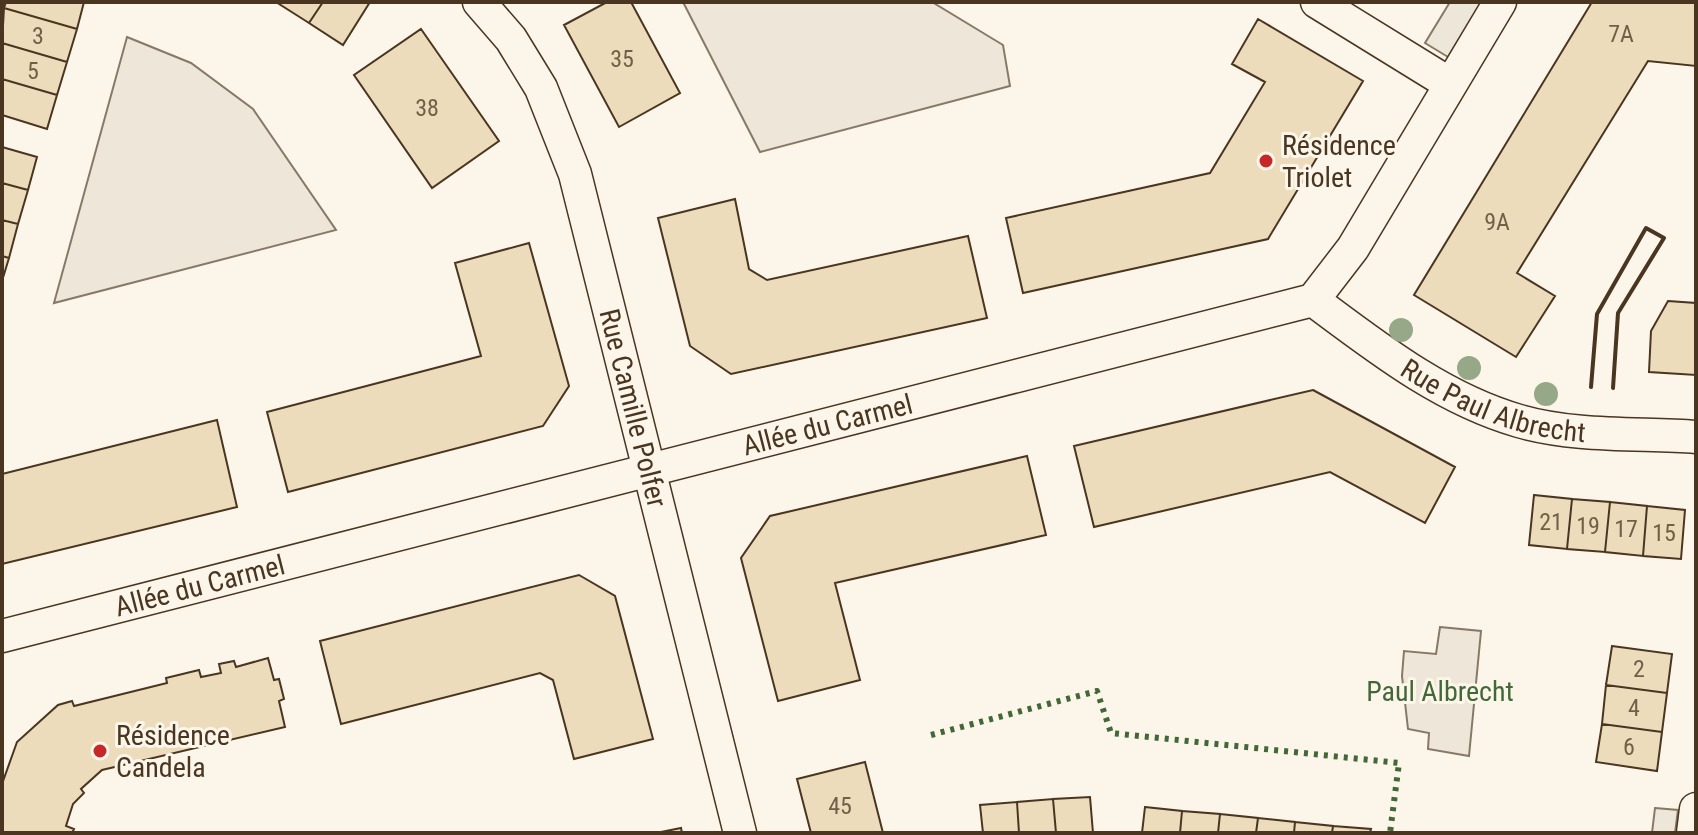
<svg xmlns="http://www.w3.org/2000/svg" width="1698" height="835" viewBox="0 0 1698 835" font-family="'Roboto Condensed',sans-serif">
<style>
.green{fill:#ede6d9;stroke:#887966;stroke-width:2}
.parking{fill:#ede7d9;stroke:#887966;stroke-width:2}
.building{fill:#ecdcbc;stroke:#4a3520;stroke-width:2}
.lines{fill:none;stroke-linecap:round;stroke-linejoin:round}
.minor-casing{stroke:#4a3520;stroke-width:35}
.minor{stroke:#fbf6e9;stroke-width:32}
.hedge{stroke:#436837;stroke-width:6;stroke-dasharray:4 6;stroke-linecap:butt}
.wall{stroke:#4a3520;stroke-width:4}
.tree{fill:#96a887}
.poi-dot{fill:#c62828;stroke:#fbf6e9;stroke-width:3}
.labels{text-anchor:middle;stroke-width:6;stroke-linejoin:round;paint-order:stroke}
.number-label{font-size:24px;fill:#725f47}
.poi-label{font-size:28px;fill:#4a3520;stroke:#fbf6e9;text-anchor:start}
.street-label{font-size:28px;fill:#4a3520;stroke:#fbf6e9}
.park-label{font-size:28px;fill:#436837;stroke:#fbf6e9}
</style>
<rect width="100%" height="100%" fill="#fbf6e9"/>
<path class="green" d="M683,2H932L1003,45L1010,86L760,152Z
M127,37L191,63L253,109L336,230L54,303Z
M1440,627L1481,631L1469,756L1428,749L1429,733L1408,729L1402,676L1404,651L1436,654Z"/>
<path class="parking" d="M1450,2H1482L1448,57L1425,43Z
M1655,808L1678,810L1675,833H1652Z"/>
<path class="building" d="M6,2H84L77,29L4,8Z
M276,2H323L309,23Z
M323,2H370L343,45L309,23Z
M607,2H631L680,93L619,127L564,25Z
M1592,2H1696V66L1648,61L1517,273L1555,296L1516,357L1414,295Z
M4,8L77,29L67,62L2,43Z
M1258,19L1363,81L1268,239L1023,293L1006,218L1210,173L1265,82L1232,64Z
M421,29L499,141L432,188L354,75Z
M2,43L67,62L57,95L2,79Z
M2,79L57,95L47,129L2,115Z
M2,147L37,157L28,190L2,183Z
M2,183L28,190L18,224L2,220Z
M735,199L749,269L767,280L968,236L987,318L731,374L690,346L658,218Z
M2,220L18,224L9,258L2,256Z
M529,243L569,386L543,426L288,492L267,412L481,356L455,263Z
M2,256L9,258L2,281Z
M1668,301L1696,303V375L1649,372L1651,331Z
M1313,390L1455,467L1425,523L1330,472L1094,527L1074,446Z
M217,420L237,507L2,564V474Z
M1027,456L1046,535L835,583L860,680L778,701L741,558L770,516Z
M1534,495L1572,499L1567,549L1529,545Z
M1572,499L1610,502L1605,552L1567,549Z
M1610,502L1647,506L1643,556L1605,552Z
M1647,506L1685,510L1681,559L1643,556Z
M579,575L615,596L653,739L574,759L553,680L540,673L341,724L320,641Z
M1612,646L1672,654L1667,693L1606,685Z
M268,658L274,680L279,679L284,699L279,701L285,727L102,770L81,789L84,793L73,804L66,826L74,829L72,833H2V784L17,742L58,705L72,701L74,706L167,683L166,678L199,670L201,677L221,673L219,664L234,661L236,667Z
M1606,685L1667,693L1662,732L1602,724Z
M1602,724L1662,732L1657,771L1596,762Z
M865,762L883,833H811L797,779Z
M1090,797L1093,833H1056L1053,799Z
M1053,799L1056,833H1019L1017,802Z
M1017,802L1019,833H983L980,805Z
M1145,807L1182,811L1180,833H1142Z
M1182,811L1220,814L1218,833H1180Z
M1220,814L1258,818L1256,833H1218Z
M1258,818L1295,822L1294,833H1256Z
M1295,822L1333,826L1332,833H1294Z
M1333,826L1371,829L1370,833H1332Z
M681,828L682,833H656Z"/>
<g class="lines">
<g class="minor-casing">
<g id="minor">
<path id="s1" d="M479,2L511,39L541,88L575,174L740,833"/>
<path d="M1317,2L1450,84"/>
<path id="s2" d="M1313,300C1376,347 1442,399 1519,421C1574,437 1639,433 1696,437"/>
<path id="s3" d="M2,636L1313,300L1353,248L1500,2"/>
<path d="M1693,833L1696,809"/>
</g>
</g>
<use href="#minor" class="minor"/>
<path class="hedge" d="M931,735L1097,691L1111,733L1399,763L1390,833"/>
<path class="wall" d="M1591,387L1597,314L1646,228L1664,238L1618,313L1613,388"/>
</g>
<g class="tree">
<circle cx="1401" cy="330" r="12"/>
<circle cx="1469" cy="368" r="12"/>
<circle cx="1546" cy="394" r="12"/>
</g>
<g class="poi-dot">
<circle cx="1266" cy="161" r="8"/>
<circle cx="100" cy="751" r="8"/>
</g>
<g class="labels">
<g class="number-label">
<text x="1621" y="42">7A</text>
<text x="38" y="44">3</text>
<text x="622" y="67">35</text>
<text x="33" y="79">5</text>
<text x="427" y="116">38</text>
<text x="1497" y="230">9A</text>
<text x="1551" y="530">21</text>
<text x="1588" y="534">19</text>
<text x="1626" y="537">17</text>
<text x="1664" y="541">15</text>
<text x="1639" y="677">2</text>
<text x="1634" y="716">4</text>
<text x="1629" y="755">6</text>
<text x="840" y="814">45</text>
</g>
<g class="poi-label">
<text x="1282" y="155">Résidence<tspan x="1282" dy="32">Triolet</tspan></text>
<text x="116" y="745">Résidence<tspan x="116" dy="32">Candela</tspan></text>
</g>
<g class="street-label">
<text dy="10" stroke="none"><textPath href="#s2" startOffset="210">Rue Paul Albrecht</textPath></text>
<text dy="10" stroke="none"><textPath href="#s1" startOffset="440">Rue Camille Polfer</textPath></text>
<text dy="10" stroke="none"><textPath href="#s3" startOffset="852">Allée du Carmel</textPath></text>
<text dy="10" stroke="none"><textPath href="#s3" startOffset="204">Allée du Carmel</textPath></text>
</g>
<g class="park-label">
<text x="1440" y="701">Paul Albrecht</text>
</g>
</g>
<rect width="1698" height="835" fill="none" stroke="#4a3520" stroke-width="8"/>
</svg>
